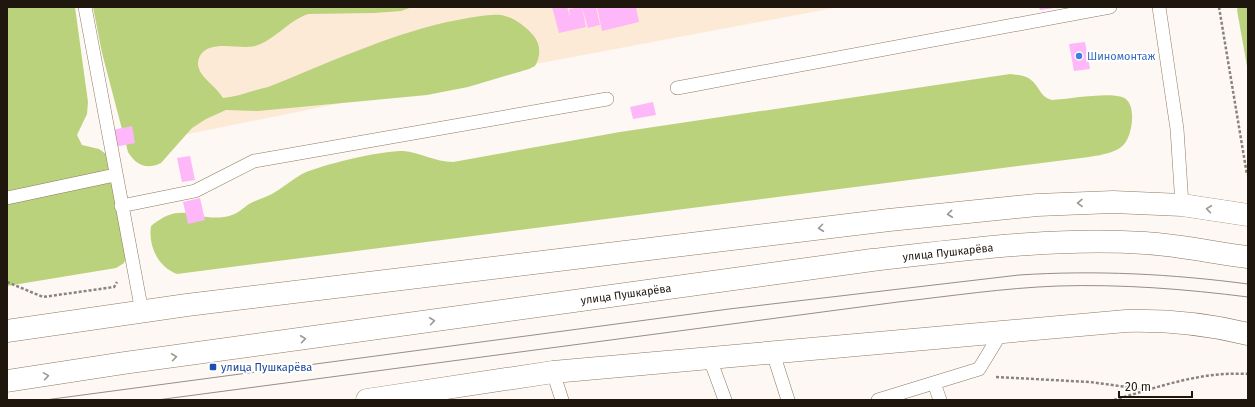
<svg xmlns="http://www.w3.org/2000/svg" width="1255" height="407" viewBox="0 0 1255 407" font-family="'Fira Sans',sans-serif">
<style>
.built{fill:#fcead7}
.forest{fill:#bad27b}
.building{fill:#feb7f8}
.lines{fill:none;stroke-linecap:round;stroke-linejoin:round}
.service-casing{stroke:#8e7962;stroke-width:14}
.minor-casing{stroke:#8e7962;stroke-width:23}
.primary-casing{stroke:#8e7962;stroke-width:23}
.path{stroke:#8a837c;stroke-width:2.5;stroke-dasharray:3 2;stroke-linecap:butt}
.service{stroke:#fff;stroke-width:13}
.minor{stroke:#fff;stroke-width:22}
.primary{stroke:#fff;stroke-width:22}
.tram{stroke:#958e87;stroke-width:1}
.oneway{stroke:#9a9692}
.shop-dot{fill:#3f7fe0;stroke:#fff;stroke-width:1.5}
.transit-dot{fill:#1a4fb4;stroke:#fff;stroke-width:1.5}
.labels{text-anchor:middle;stroke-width:4;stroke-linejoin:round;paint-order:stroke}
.shop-label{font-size:11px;fill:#366cbe;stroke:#fff;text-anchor:start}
.street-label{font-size:11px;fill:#1f160d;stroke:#fff}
.transit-label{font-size:11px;fill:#164399;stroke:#fff;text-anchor:start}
</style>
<rect width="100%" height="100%" fill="#fdf8f3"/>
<path class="built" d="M116,7H839L530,65L158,140Z"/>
<path class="forest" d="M7,7H75L88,102L87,114L77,135L82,145L99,149L106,154L126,257L124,263L116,268L7,286Z
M93,7H412L401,11L374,13L308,14C288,21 275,40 255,46C239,50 207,38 199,58C197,63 198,68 201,73C207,82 217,88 223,98C238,97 253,90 268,87C329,63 398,30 463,19C475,17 488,14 500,15C512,16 525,26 533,35C541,44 541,56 535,66L529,69L468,87L427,95L258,111L226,110L206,119L192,128L161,163C146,170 136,165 128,152L102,53Z
M1238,7H1248V72L1237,10Z
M1010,74C1017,75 1026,75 1031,80C1040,87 1040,97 1052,100C1069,99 1107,92 1122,97C1137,101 1133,133 1125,143C1118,153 1100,155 1089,157L177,274C158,267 148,246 151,226C184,198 197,224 229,216C237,214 242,209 249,204C256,200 264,198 272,194C282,188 292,180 302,174C320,165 383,150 403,151C420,152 435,162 453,162L620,132Z"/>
<path class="building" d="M552,7H567L570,17L569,9L582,7L586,27L559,33Z
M582,7H596L600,25L588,28Z
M597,7H636L639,22L602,31Z
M1039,7H1054V8L1040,10Z
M1085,42L1090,69L1074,71L1069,44Z
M653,102L656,115L633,119L630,107Z
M132,126L135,143L115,147L112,130Z
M190,156L195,180L182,182L177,158Z
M200,198L205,220L188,224L183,202Z"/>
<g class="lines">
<g class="service-casing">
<path id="service" d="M85,7L142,312
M1159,7L1177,129L1182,205
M677,88L1110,7
M7,198L115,175
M121,206L195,191L254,161L607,99
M773,353L788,400
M710,359L725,400
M553,372L562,400
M934,383L940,400
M878,400L979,369L1001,333"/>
</g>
<g class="minor-casing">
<path id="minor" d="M367,400L553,372L1126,321C1167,320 1207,324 1248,334"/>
</g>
<g class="primary-casing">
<path id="primary" d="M7,331L187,305L889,220L1037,205L1113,202L1182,205L1248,215
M7,381L124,363L872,260C962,250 1055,237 1145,243C1180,245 1214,253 1248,257"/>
</g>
<path class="path" d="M1219,7L1247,175
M7,282L43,297L114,287L117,282
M996,377L1090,382L1149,390
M1114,400C1158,387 1202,371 1248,374"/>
<use href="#service" class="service"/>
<use href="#minor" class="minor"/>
<use href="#primary" class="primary"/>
<path class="tram" d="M45,400L729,309L1019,275C1096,270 1172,274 1248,284
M157,400L898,302C951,296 1004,288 1058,286C1121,284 1185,289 1248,297"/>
</g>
<defs><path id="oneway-chevron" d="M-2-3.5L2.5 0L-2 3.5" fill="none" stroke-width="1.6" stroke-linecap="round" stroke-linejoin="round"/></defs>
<g class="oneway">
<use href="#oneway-chevron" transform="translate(1080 203) rotate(178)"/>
<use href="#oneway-chevron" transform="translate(1209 209) rotate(-172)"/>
<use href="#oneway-chevron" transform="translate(950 214) rotate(174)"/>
<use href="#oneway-chevron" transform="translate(821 228) rotate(173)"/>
<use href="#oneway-chevron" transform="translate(432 321) rotate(-8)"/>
<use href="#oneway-chevron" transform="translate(303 339) rotate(-8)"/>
<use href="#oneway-chevron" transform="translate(174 357) rotate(-8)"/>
<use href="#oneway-chevron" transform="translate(46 376) rotate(-9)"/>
</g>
<circle class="shop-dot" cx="1079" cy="56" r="4"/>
<rect class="transit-dot" x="209" y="363" width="8" height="8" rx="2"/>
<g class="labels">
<g class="shop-label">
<text x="1087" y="60">Шиномонтаж</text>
</g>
<g class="street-label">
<text transform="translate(948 252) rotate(-6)" y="4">улица Пушкарёва</text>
<text transform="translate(626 294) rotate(-8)" y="4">улица Пушкарёва</text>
</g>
<g class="transit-label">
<text x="221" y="371">улица Пушкарёва</text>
</g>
</g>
<rect width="1255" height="407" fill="none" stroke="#1f160d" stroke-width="16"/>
<path d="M1119 391v6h73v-6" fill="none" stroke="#1f160d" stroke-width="2"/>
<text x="1125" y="391" font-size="12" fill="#1f160d" stroke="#ffffff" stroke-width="3" paint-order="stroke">20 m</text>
</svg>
